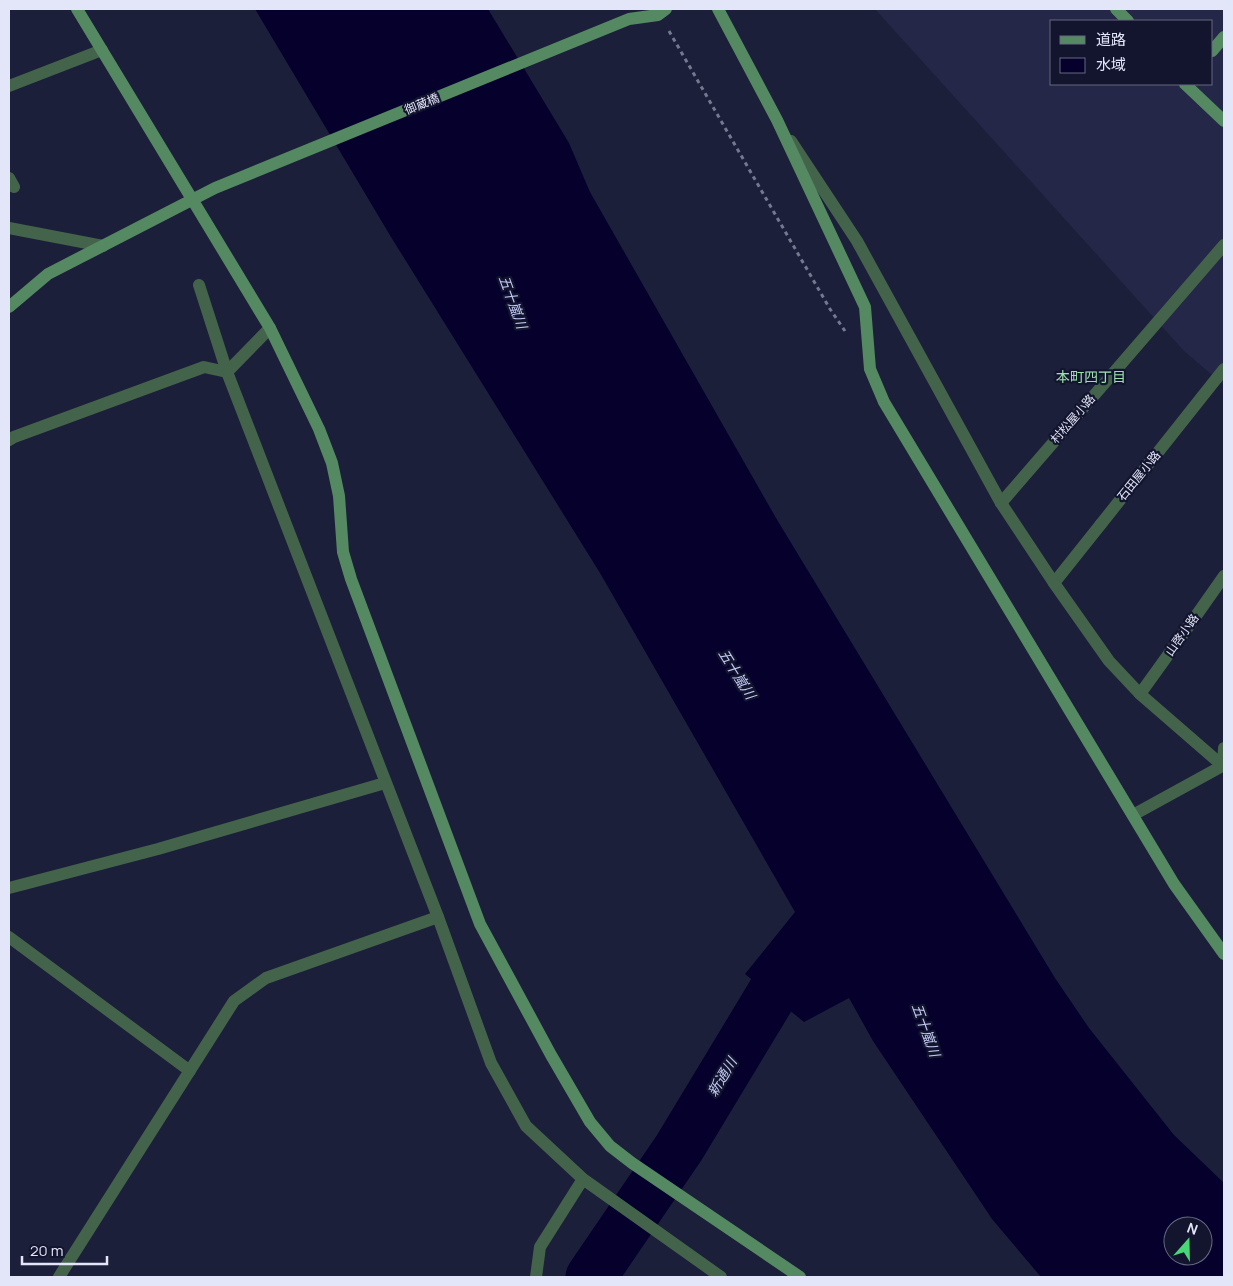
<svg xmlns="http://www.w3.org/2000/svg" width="1233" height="1286" viewBox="0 0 1233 1286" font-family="Manrope,'Noto Sans JP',sans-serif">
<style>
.built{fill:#242747;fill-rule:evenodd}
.water{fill:#06002d;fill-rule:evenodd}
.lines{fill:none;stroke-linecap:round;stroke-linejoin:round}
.river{stroke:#06002d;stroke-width:51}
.path{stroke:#75788f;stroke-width:3;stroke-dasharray:4 4;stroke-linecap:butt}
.lane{stroke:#43644b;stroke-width:12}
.street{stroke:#43644b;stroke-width:12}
.secondary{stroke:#548962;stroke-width:12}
.labels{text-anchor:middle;stroke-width:4.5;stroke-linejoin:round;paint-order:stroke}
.street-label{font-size:12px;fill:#e2e6f8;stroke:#13152f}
.water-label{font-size:14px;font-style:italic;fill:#c3caf5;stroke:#13152f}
.neighbourhood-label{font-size:14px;fill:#9de1ad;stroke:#13152f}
</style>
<rect width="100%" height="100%" fill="#1c1f39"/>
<path class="built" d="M875,9H1224V385L1184,351ZM1052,21H1212V84H1052Z"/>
<path class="water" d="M255,9H488L569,143L590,192L776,518L1055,978L1089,1028L1174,1135L1224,1183V1277H1041L992,1219L873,1041L849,998L804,1022L745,974L795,912L600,573L391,237ZM1173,1226H1203V1256H1173Z"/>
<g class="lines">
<path class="river" d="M591,1277L679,1148L775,989L822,948"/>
<path class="path" d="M669,31L830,309L845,331"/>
<path class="lane" d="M9,86L102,50
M9,440L14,437L204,367L227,372L270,328
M1001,503L1224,245
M1054,583L1101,524
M1140,694L1191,623
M1223,766L1224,748
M1133,815L1224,765
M9,888L158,849L385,783
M9,937L190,1071
M59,1277L234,1001L266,978L438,917"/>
<path class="street" d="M791,141L857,241L1001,503L1054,583L1109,661L1140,694L1223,766
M9,178L14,187
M9,228L103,246
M199,285L227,372L438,917L491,1063L526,1126L583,1179L721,1277
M1101,524L1224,369
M1191,623L1224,576
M536,1277L540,1247L583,1179"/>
<path class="secondary" d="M77,9L270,328L319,429L332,463L339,496L343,552L351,579L480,924L551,1055L590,1122L610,1146L632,1163L800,1277
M718,9L777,120L865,307L870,369L884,402L1174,884L1224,954
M1116,9L1128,21
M1212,51L1224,37
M1185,84L1224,121
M9,307L48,274L215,188L629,19L658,15L666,9"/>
</g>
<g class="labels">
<g class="street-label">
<text transform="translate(422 104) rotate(-22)" y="4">御蔵橋</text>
<text transform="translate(1073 419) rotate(-49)" y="4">村松屋小路</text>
<text transform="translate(1139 476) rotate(-51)" y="4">石田屋小路</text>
<text transform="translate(1182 635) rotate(-55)" y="4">山啓小路</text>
</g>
<g class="water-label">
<text transform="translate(513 302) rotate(70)" y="5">五十嵐川</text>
<text transform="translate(737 674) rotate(58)" y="5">五十嵐川</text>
<text transform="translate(926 1030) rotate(70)" y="5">五十嵐川</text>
<text transform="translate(722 1077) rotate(-59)" y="5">新通川</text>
</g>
<g class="neighbourhood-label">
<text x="1091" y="382">本町四丁目</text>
</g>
</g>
<rect width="1233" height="1286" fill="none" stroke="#e2e6f8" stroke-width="20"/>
<rect x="1050" y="20" width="162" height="65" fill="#13152f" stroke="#66697f"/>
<rect x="1060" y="36" width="25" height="8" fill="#548962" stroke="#66697f"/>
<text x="1096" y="45" font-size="15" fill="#e2e6f8">道路</text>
<rect x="1060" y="58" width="25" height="15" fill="#06002d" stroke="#66697f"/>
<text x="1096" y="70" font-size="15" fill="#e2e6f8">水域</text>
<g transform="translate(1188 1241) rotate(20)"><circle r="24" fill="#13152f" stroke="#66697f"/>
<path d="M0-4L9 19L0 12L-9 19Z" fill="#46d779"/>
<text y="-8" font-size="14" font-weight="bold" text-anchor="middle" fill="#e2e6f8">N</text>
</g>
<path d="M22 1256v8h85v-8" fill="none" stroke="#e2e6f8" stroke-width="2.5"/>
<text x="30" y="1256" font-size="15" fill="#e2e6f8" stroke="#13152f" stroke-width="4" paint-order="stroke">20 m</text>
</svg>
